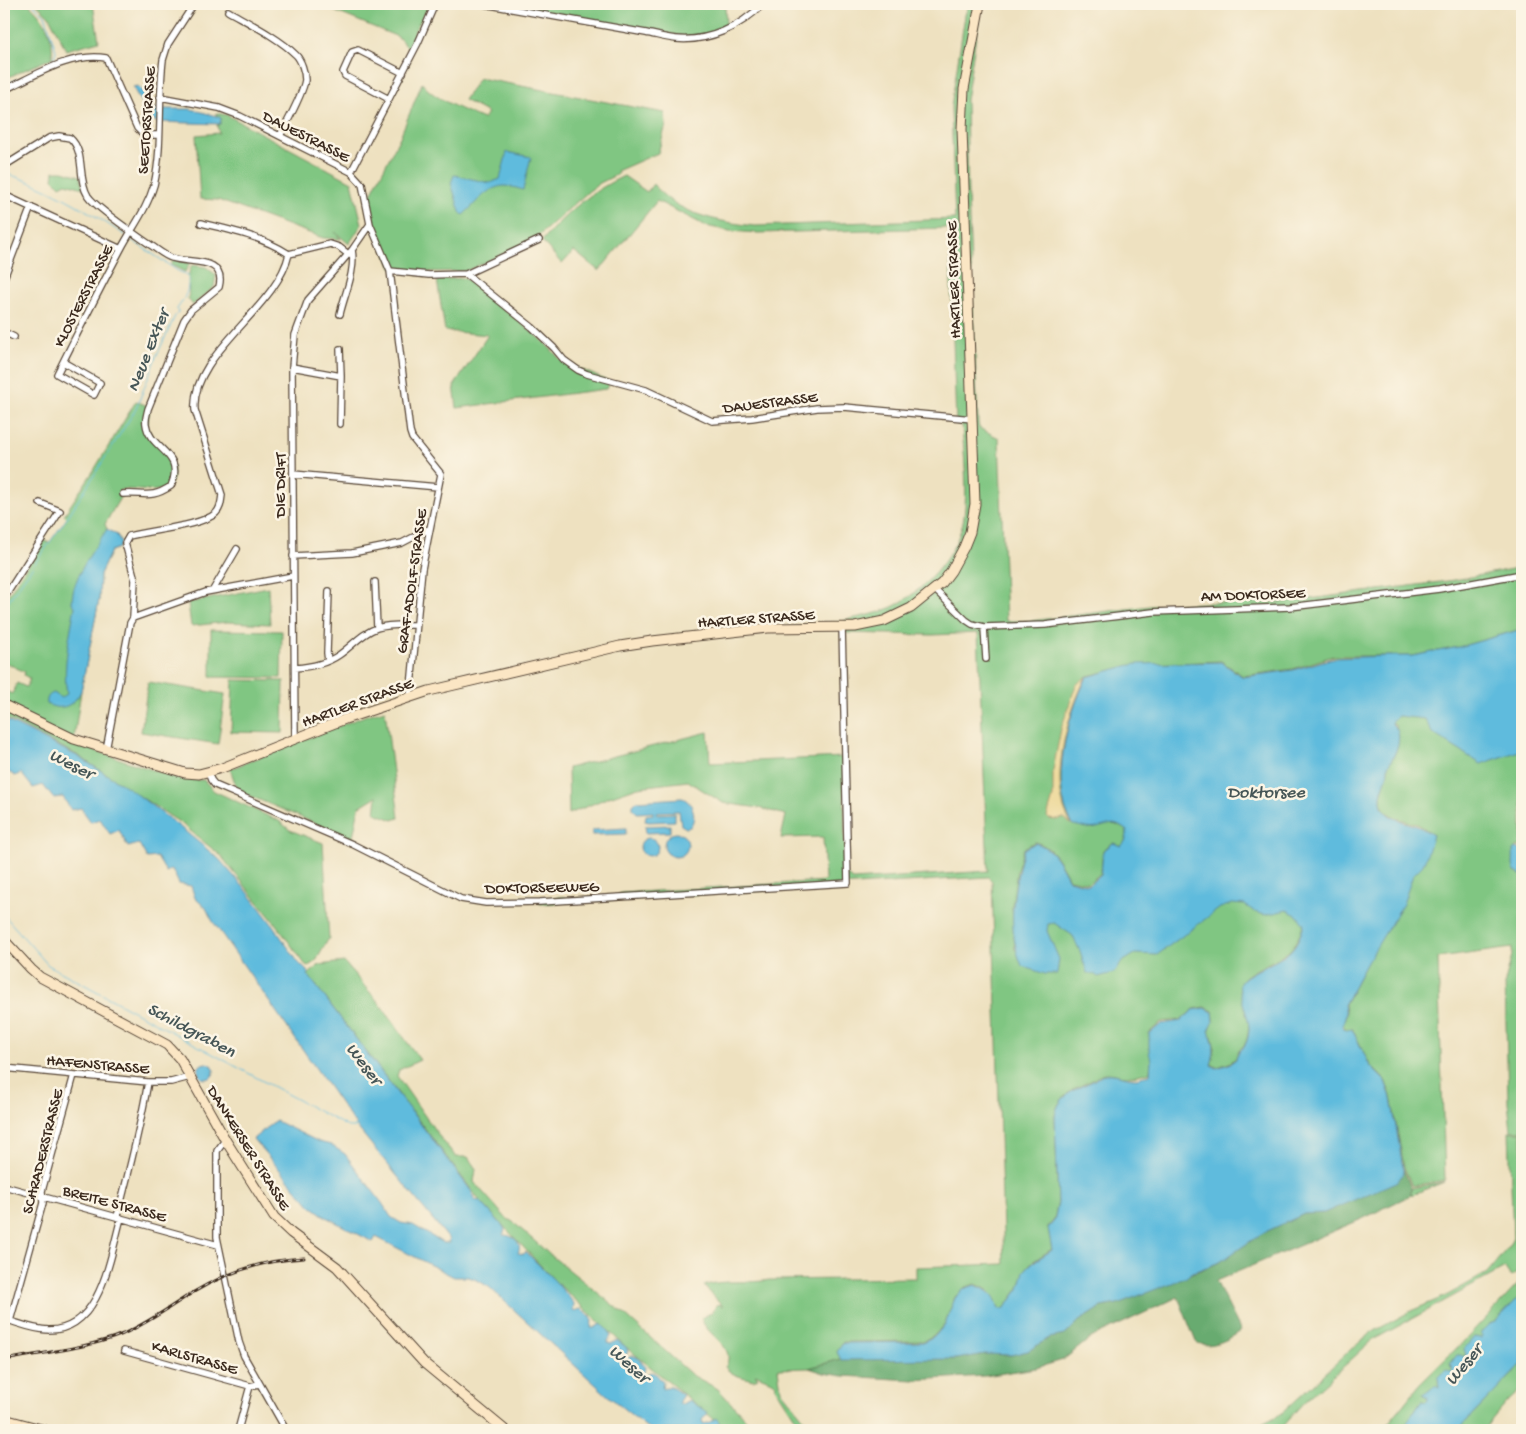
<svg xmlns="http://www.w3.org/2000/svg" width="1526" height="1434" viewBox="0 0 1526 1434" font-family="'Gochi Hand',sans-serif">
<style>
.green{fill:#80c682;stroke:#5e7850}
.forest{fill:#68ab70;stroke:#526a47}
.sand{fill:#eeda9e;stroke:#94825e}
.water{fill:#5fbbdd;stroke:#4d727e}
.lines{fill:none;stroke-linecap:round;stroke-linejoin:round}
.stream{stroke:#5fbbdd;stroke-width:1}
.street-casing{stroke:#564536;stroke-width:8}
.secondary-casing{stroke:#564536;stroke-width:11}
.street{stroke:#fff;stroke-width:5.5}
.secondary{stroke:#fbe6c4;stroke-width:9}
.rail-casing{stroke:#3b2a1e;stroke-width:3}
.rail{stroke:#fcf5e5;stroke-width:1;stroke-dasharray:4;stroke-linecap:butt}
.labels{text-anchor:middle;stroke-width:5;stroke-linejoin:round;paint-order:stroke}
.street-label{font-size:16px;fill:#3b2a1e;stroke:#fcf5e5}
.water-label{font-size:18px;font-style:italic;fill:#465657;stroke:#fcf5e5}
</style>
<rect width="100%" height="100%" fill="#fcf5e5"/>
<filter id="ink" filterUnits="userSpaceOnUse"><feTurbulence type="fractalNoise" baseFrequency=".02" numOctaves="2"/><feDisplacementMap in="SourceGraphic" scale="10" xChannelSelector="R" yChannelSelector="G"/><feConvolveMatrix kernelMatrix="1 2 1 2 8 2 1 2 1" color-interpolation-filters="sRGB"/></filter>
<filter id="wash" filterUnits="userSpaceOnUse"><feTurbulence type="fractalNoise" baseFrequency=".0096" numOctaves="4" result="noise"/><feDisplacementMap in="SourceGraphic" scale="20" xChannelSelector="R" yChannelSelector="G"/><feGaussianBlur stdDeviation="1.12" result="paint"/><feColorMatrix in="noise" values="0 0 0 0 0 0 0 0 0 0 0 0 0 0 0 0 0 1.4 0 .05"/><feComposite in="paint" operator="in"/></filter>
<g filter="url(#wash)">
<rect width="100%" height="100%" fill="#eee1c0"/>
<path class="green" d="M4,4H29C45,18 54,36 52,58L4,79Z
M36,4H93L99,41L66,50L49,16Z
M317,4H430L414,32V40L410,50L398,37Z
M499,4H725L726,27L708,34L687,37Z
M969,4H981L966,100L968,197L978,422L979,428L999,438L1006,621H1030L1149,606L1204,603L1287,602L1455,580L1522,567V629L1459,647L1412,656H1333L1293,669L1243,676L1221,661L1136,665L1087,676C1073,705 1065,736 1061,768L1102,825C1113,823 1118,824 1127,831C1127,837 1126,842 1121,846L1113,843L1103,850L1101,873L1089,883L1069,879C1060,863 1054,847 1035,842L1024,848L1017,871L1012,907L1015,950L1045,930L1047,923L1054,920L1122,960L1220,907L1232,903L1287,909L1298,915L1304,924C1300,933 1297,944 1289,951C1279,960 1245,972 1241,982C1237,988 1247,1013 1249,1023C1249,1028 1248,1037 1246,1042C1243,1048 1237,1050 1236,1058L1229,1063L1217,1067L1211,1064C1216,1051 1215,1042 1209,1030L1214,1019L1213,1011L1205,1007L1194,1009L1181,1020L1161,1022L1149,1033L1151,1059L1150,1072C1143,1074 1135,1076 1127,1076C1119,1076 1110,1071 1101,1074C1097,1076 1095,1079 1091,1081C1074,1088 1058,1096 1055,1116L1058,1202L1054,1220L1048,1227L1052,1249L1032,1262L1025,1270L1019,1288L1004,1309H999C994,1293 990,1290 975,1284L964,1288L955,1297L945,1323L936,1334L923,1341L843,1342L837,1351L841,1359L809,1368L778,1369L781,1390L813,1430H803L775,1387L776,1384L774,1382L755,1374L758,1378L753,1380C743,1377 732,1376 725,1367C738,1347 707,1337 701,1318L711,1313L718,1304L723,1306L704,1286C718,1279 751,1284 769,1280L916,1278V1267L1004,1264L992,881L988,877L540,904V898L564,897L570,899L615,897L621,893L825,881L823,837L781,838L786,815L759,808L723,803L688,781L638,787L609,797L569,814L568,768L708,732L710,763L844,757L845,873L853,880L988,871L978,633L932,635L845,633V620C863,616 880,614 896,605C927,588 958,553 964,517C968,487 964,455 962,425L956,424L949,228L758,233L729,231L706,226L657,201L599,271L574,251L562,264L542,241C564,215 592,190 624,176L647,192L653,184C676,214 719,222 755,226L955,219L951,107L965,15Z
M479,78L665,113L666,125L658,153L617,171L618,174L600,183L589,191L535,239L466,271L421,272L397,270L392,267L380,240L375,225L369,198L400,137L422,83C432,98 467,112 483,119L488,113L464,100Z
M216,113L227,115L352,182L362,224L349,244L335,232L341,239L323,238L218,200L200,199L196,135L219,133L217,125L220,124V117L215,114Z
M54,171H63L80,176L83,188L66,183L60,186L53,179Z
M173,260L190,263L185,272L171,265Z
M192,265L206,267L216,275L214,287L193,305L188,299C190,288 186,274 192,265Z
M463,278L468,280L542,340L562,361L610,382L606,389L457,408L454,386L488,335L445,331L437,280Z
M136,401L150,407L147,429C153,437 169,455 172,464C176,475 173,489 159,490C146,492 133,488 120,490L118,493L121,496L105,524L107,529L117,535L121,542L119,548L111,551L100,574L99,600L81,691L74,739L72,743L183,780H204L214,791L279,821L290,830L323,843L329,938L316,961L307,967L275,923L221,856L182,824L77,755L4,717V690L12,694L17,683L26,687L30,679L24,675L25,672L4,662V601L44,540L49,543L67,518L64,515L94,470Z
M268,587L270,624L227,622L191,626L188,603Z
M211,630L282,631L281,678L211,677Z
M233,680L284,681L283,733L231,732Z
M148,682L225,694L218,744L141,732Z
M385,710L399,818L393,820L375,813L377,796L359,807L352,842L312,822L238,791L230,769L367,715Z
M1398,715L1425,718L1522,749V848L1517,846L1513,851L1522,874V1131H1511L1508,1102L1505,982L1512,955V948L1438,958L1445,1180L1412,1186L1404,1167L1391,1096L1385,1080L1370,1065L1352,1028L1346,1029L1343,1025L1346,1013L1345,1004L1413,874C1428,859 1426,852 1433,834C1428,831 1424,828 1419,825C1407,820 1382,818 1381,800C1381,787 1389,778 1388,765C1397,753 1402,738 1395,725L1392,723L1393,718Z
M344,962L380,1004L420,1060L399,1070L397,1076L439,1136L456,1157H468L476,1169L474,1182L506,1218L513,1222L548,1253L623,1313L692,1375L718,1389L755,1429L727,1430L626,1347L555,1281L480,1201L308,975L319,965Z
M1509,1132H1522V1294L1495,1322L1489,1324L1481,1333L1483,1335L1482,1339L1474,1337L1464,1357H1462L1450,1364L1453,1371L1438,1381L1439,1387L1424,1394L1427,1395L1428,1400L1427,1402L1421,1401L1402,1430H1383L1420,1384L1471,1334L1521,1281L1517,1273L1511,1277L1505,1268L1373,1340L1303,1403L1279,1430H1250L1281,1414L1361,1340L1378,1329L1413,1310L1446,1296L1487,1273L1509,1246L1513,1238Z
M1444,1182L1411,1195V1188Z
M1522,1364V1389L1505,1404L1483,1430H1458Z"/>
<path class="forest" d="M1403,1168L1411,1188V1195L1362,1219L1216,1281L1241,1331C1230,1339 1210,1350 1196,1342L1178,1297L1091,1338L1063,1360L1036,1368L985,1376L913,1380L843,1376L824,1373L809,1368L841,1359H957L985,1354L1011,1355L1028,1351L1049,1338L1065,1335L1079,1321L1101,1307L1117,1304L1220,1262L1261,1234L1304,1214L1324,1213L1403,1174Z"/>
<path class="sand" d="M1086,677C1067,715 1046,787 1072,825L1064,818L1056,820L1049,819L1047,817L1053,797V770L1061,729L1076,685Z"/>
<path class="water" d="M138,86L149,101L153,109H191L220,117L221,119L220,124L157,122L148,118C145,107 138,98 133,87Z
M507,152L531,157L523,190C517,188 510,186 504,186C486,187 475,205 463,215L460,212L451,183L454,175L490,183L500,179Z
M107,529L117,535L121,542L119,548L111,551L100,574L99,600L81,691C74,705 62,712 47,704C46,698 49,694 54,693L61,698L67,694C62,666 70,635 75,606L72,603C72,577 93,551 107,529Z
M1522,629V750L1481,764L1432,733L1425,719L1398,716L1393,720L1392,724C1406,734 1395,755 1388,766C1389,779 1380,788 1381,801C1382,819 1406,821 1419,827C1424,829 1428,832 1433,835L1429,849L1423,865L1413,875L1403,904L1366,964L1344,1005L1346,1014L1342,1026L1346,1030L1352,1029L1370,1066L1385,1081L1391,1097L1403,1168V1174L1398,1181L1324,1213L1304,1214L1261,1234L1220,1262L1193,1272L1185,1278L1117,1304L1101,1307L1079,1321L1065,1335L1049,1338L1028,1351L1011,1355L985,1354L957,1359L841,1360L837,1352L843,1343L923,1342L936,1335L945,1324L955,1298L963,1289L975,1285C988,1290 995,1295 999,1309H1004L1019,1289L1024,1271L1032,1263L1052,1250L1048,1228L1054,1221L1058,1203L1055,1117C1057,1097 1074,1089 1091,1082C1095,1080 1098,1077 1101,1075C1112,1071 1125,1078 1136,1078C1141,1078 1145,1075 1150,1074L1151,1060L1149,1052V1034L1161,1024L1181,1021L1193,1010L1205,1008L1213,1012L1214,1021L1209,1031C1215,1044 1215,1052 1211,1065L1217,1068L1229,1064L1236,1059C1237,1052 1243,1049 1246,1043C1248,1039 1249,1032 1249,1028C1249,1017 1237,991 1240,983C1245,973 1279,962 1289,952C1297,945 1301,934 1304,925L1298,916L1287,910L1265,915L1255,912L1245,905L1232,904L1220,908L1157,955L1135,954L1122,962L1114,973L1098,977L1094,974L1087,973L1080,951L1072,935L1054,923L1048,924L1047,931L1059,959L1057,974H1045L1022,966C1006,929 1013,887 1024,849L1035,843C1054,848 1060,864 1069,880L1089,885L1101,874L1103,851L1113,843L1121,846C1126,842 1127,837 1127,831C1114,821 1112,824 1097,828C1090,830 1080,826 1073,825C1048,786 1068,715 1087,677L1126,666L1136,664L1221,662L1243,677L1293,670L1333,658L1386,656H1412L1459,647Z
M4,719L77,756L130,789L180,827L219,859L247,891L272,924L298,962L309,973L308,975L472,1192L474,1200L480,1201L503,1226L505,1230L503,1235C513,1235 523,1243 518,1253L524,1254L526,1252L555,1281L574,1303L573,1311L581,1309L588,1314L592,1321L591,1328H594L601,1324L609,1331L611,1336L608,1341V1343L611,1344L617,1340L626,1347L628,1351L625,1357V1359C628,1358 630,1357 632,1356C638,1355 643,1364 645,1368L643,1374L645,1375L651,1372L656,1374L663,1382L662,1389L670,1386L683,1395L679,1401V1404H682L689,1400L708,1413L702,1420L703,1424L708,1423L716,1418L725,1430H650L607,1395L489,1287L479,1281L469,1277H454L376,1237L373,1242L326,1217L311,1206L253,1139L271,1124L276,1121L319,1142L331,1145L345,1154L382,1203L391,1217L401,1223L413,1225L443,1243H449L448,1238L357,1127L212,920L206,908L195,898L191,886L179,884L172,869L166,872L157,857L147,858L139,844L128,847L119,830L110,834L100,819L91,822L81,808L71,810L63,797L53,798L43,785L33,788L21,773L15,776L4,769Z
M682,798C694,802 697,818 690,827L686,828L681,825L679,811L656,812L657,814L675,813V821L649,822L645,821L646,815L653,814V812L637,813L633,809V805L637,801Z
M670,825V832L646,833L645,826Z
M626,828V834L592,835V830Z
M664 845a12 12 0 1 1 24 0a12 12 0 1 1-24 0Z
M640 847a9 9 0 1 1 18 0a9 9 0 1 1-18 0Z
M1515,848L1522,850V876L1514,871C1512,863 1514,858 1513,850Z
M198 1071a8 8 0 1 1 16 0a8 8 0 1 1-16 0Z
M1522,1294V1364L1458,1430H1402L1421,1401L1426,1402L1428,1400L1427,1396L1423,1394L1435,1385L1439,1387L1438,1378L1446,1370L1450,1372L1453,1371L1450,1364L1457,1355H1460L1465,1357L1466,1355L1464,1349L1474,1337L1482,1338V1335L1480,1333L1489,1324L1495,1322Z"/>
<g class="lines">
<path class="stream" d="M33,4L45,15L56,51L53,61L45,67
M4,85L37,71
M4,173C47,185 88,211 125,235
M4,607L67,518L136,409L156,357L175,316L178,313L177,309C186,296 189,291 188,275L178,271L130,239
M4,915L48,965L348,1127H357"/>
</g>
</g>
<g filter="url(#ink)">
<g class="lines">
<g class="street-casing">
<path id="street" d="M484,4L646,33C656,35 666,38 676,39C709,42 740,27 763,4
M228,11C249,23 279,38 296,55C301,60 305,72 305,80C303,94 287,122 280,136
M4,90C34,76 71,52 106,58L137,128L144,135H159
M160,97L219,108L240,116L351,172L362,184L370,224L390,271L429,275L466,274L532,327L554,348L564,360L578,370L587,374L646,390L712,421L752,418L817,408L844,407L973,419
M389,99L345,76L343,72L352,52L358,50L403,73
M4,166L49,138L59,136L70,138C86,152 77,179 88,196C97,209 138,236 152,246C158,250 165,256 172,258C189,264 227,256 219,287L191,310L184,320L148,409C147,414 145,419 146,424C149,450 186,452 171,486C150,500 144,492 123,494
M351,172L418,43L435,4
M4,195L121,249
M201,223C231,230 263,237 289,254
M289,254L330,244L339,247L348,254
M390,271L410,432L412,438L441,474L422,569L410,697
M466,274L539,240
M4,278L31,207
M340,314C345,293 356,270 352,250
M4,332L14,337
M340,349L341,376
M63,362L100,383L94,395L57,374C78,332 99,290 121,249C132,228 147,209 154,185C163,147 158,100 163,60L168,44L194,4
M292,367L341,376L340,424
M293,474L438,487
M293,556L352,553L402,543L429,529
M375,582L377,628
M213,590L237,549
M935,590L966,620L972,624L984,627L1045,625L1153,612L1290,607L1439,589L1522,574
M4,598L60,511L40,503
M133,618L206,592L293,576
M984,627L986,659
M328,661L327,653L329,591
M295,668C310,667 326,664 339,655C352,646 362,633 377,628C389,624 403,625 416,625
M295,739L292,367L295,335L308,300L352,250L370,224
M106,750L130,623L133,618L135,580L125,543L129,536C150,530 202,526 216,513C221,508 221,502 222,495L195,410C190,354 277,309 289,254
M208,772L211,780L215,785L352,844L461,899L486,903L540,902L848,883L842,627
M4,1068L148,1082H171L190,1077
M226,1141L223,1143L217,1151V1237L239,1342L244,1356L286,1430
M4,1186L218,1245
M117,1217C129,1172 140,1128 148,1082
M4,1319C18,1323 34,1330 49,1330C101,1330 110,1257 121,1218
M10,1321L43,1203L42,1191L74,1075
M124,1351L250,1386L259,1384
M238,1430L250,1386"/>
</g>
<g class="secondary-casing">
<path id="secondary" d="M4,705L74,739L185,773L199,774L222,768L345,719L429,691L620,646L652,641L768,628L855,627L884,621L911,608L942,583L951,571L964,547L970,532L975,504L962,129L964,89L980,4
M4,940L31,969L40,977L167,1045L180,1059L226,1141L274,1217L291,1233L337,1267L424,1363L505,1430
M4,1419L45,1430"/>
</g>
<use href="#street" class="street"/>
<use href="#secondary" class="secondary"/>
<g class="rail-casing">
<path id="rail" d="M4,1360C41,1353 89,1348 123,1334C148,1323 170,1307 192,1293C227,1272 264,1260 304,1258"/>
</g>
<use href="#rail" class="rail"/>
</g>
</g>
<g class="labels">
<g class="street-label">
<text transform="translate(145 120) rotate(-86)" y="6">SEETORSTRASSE</text>
<text transform="translate(307 135) rotate(27)" y="6">DAUESTRASSE</text>
<text transform="translate(952 280) rotate(-92)" y="6">HARTLER STRASSE</text>
<text transform="translate(82 295) rotate(-63)" y="6">KLOSTERSTRASSE</text>
<text transform="translate(770 401) rotate(-7)" y="6">DAUESTRASSE</text>
<text transform="translate(279 485) rotate(-90)" y="6">DIE DRIFT</text>
<text transform="translate(410 581) rotate(-82)" y="6">GRAF-ADOLF-STRASSE</text>
<text transform="translate(1253 593) rotate(-2)" y="6">AM DOKTORSEE</text>
<text transform="translate(756 617) rotate(-4)" y="6">HARTLER STRASSE</text>
<text transform="translate(357 701) rotate(-20)" y="6">HARTLER STRASSE</text>
<text transform="translate(542 886) rotate(-1)" y="6">DOKTORSEEWEG</text>
<text transform="translate(98 1063) rotate(5)" y="6">HAFENSTRASSE</text>
<text transform="translate(250 1147) rotate(58)" y="6">DANKERSER STRASSE</text>
<text transform="translate(41 1151) rotate(-76)" y="6">SCHRADERSTRASSE</text>
<text transform="translate(115 1202) rotate(15)" y="6">BREITE STRASSE</text>
<text transform="translate(195 1356) rotate(16)" y="6">KARLSTRASSE</text>
</g>
<g class="water-label">
<text transform="translate(147 350) rotate(-68)" y="6">Neue Exter</text>
<text transform="translate(72 763) rotate(27)" y="6">Weser</text>
<text x="1266" y="797">Doktorsee</text>
<text transform="translate(192 1029) rotate(28)" y="6">Schildgraben</text>
<text transform="translate(365 1063) rotate(53)" y="6">Weser</text>
<text transform="translate(630 1363) rotate(42)" y="6">Weser</text>
<text transform="translate(1463 1364) rotate(-50)" y="6">Weser</text>
</g>
</g>
<rect width="1526" height="1434" fill="none" stroke="#fcf5e5" stroke-width="20"/>
</svg>
